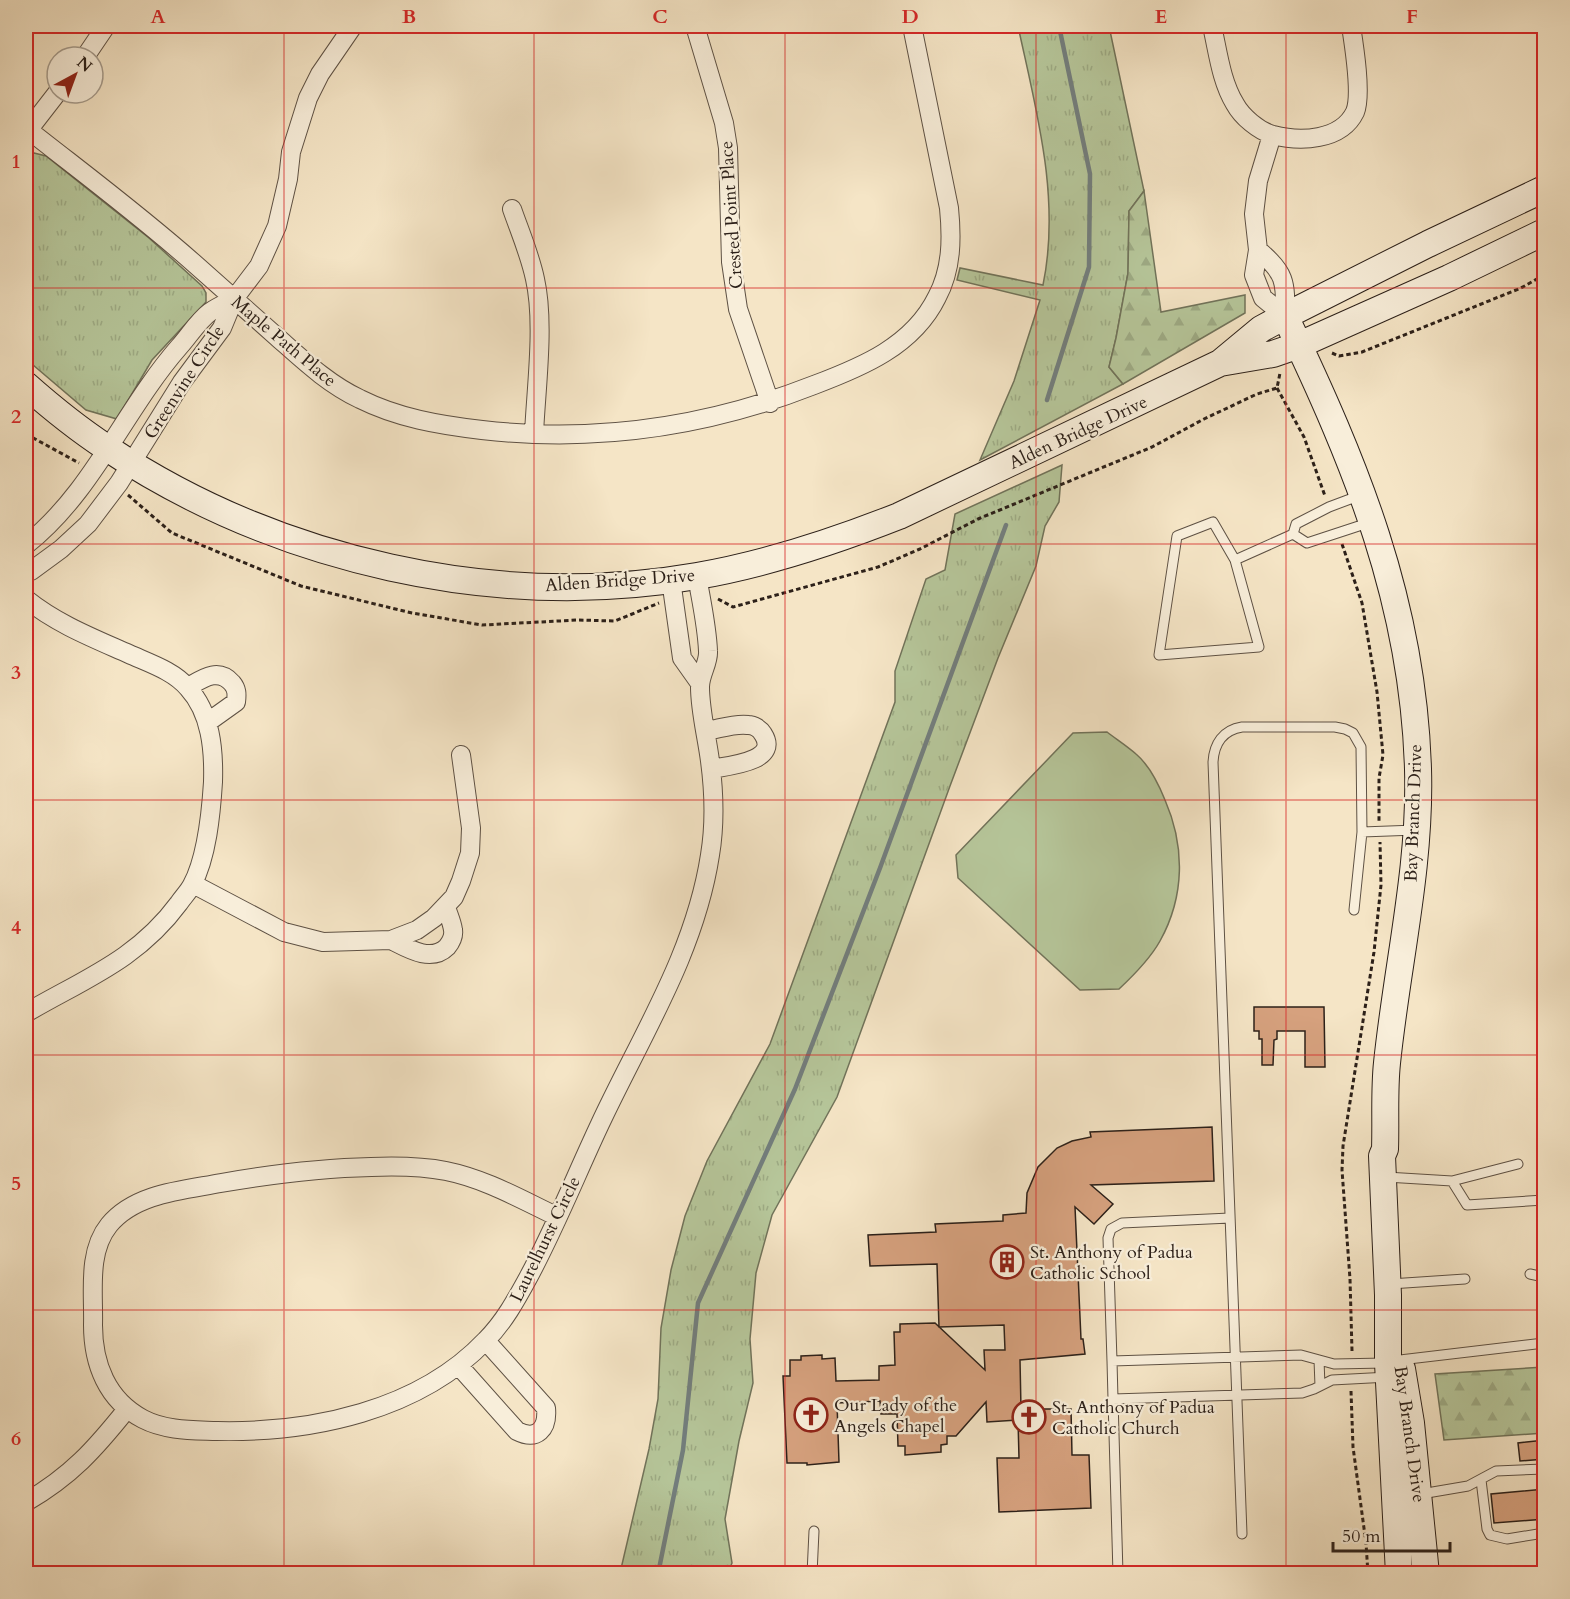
<svg xmlns="http://www.w3.org/2000/svg" width="1570" height="1599" viewBox="0 0 1570 1599" font-family="Cardo,serif">
<style>
.grass{fill:url(#grass-tufts);stroke:#71735a;stroke-width:1.5}
.forest{fill:url(#forest-firs);stroke:#71735a;stroke-width:1.5}
.garden{fill:#b6c69a;stroke:#71735a;stroke-width:1.5}
.lines{fill:none;stroke-linecap:round;stroke-linejoin:round}
.stream{stroke:#737e7d;stroke-width:4.5}
.building{fill:#d6a17e;stroke:#2c2019;stroke-width:1.5}
.lane-casing{stroke:#5e5144;stroke-width:11}
.street-casing{stroke:#5e5144;stroke-width:20}
.secondary-casing{stroke:#2c2019;stroke-width:28}
.path{stroke:#2c2019;stroke-width:3;stroke-dasharray:4.5 3;stroke-linecap:butt}
.lane{stroke:#f8eeda;stroke-width:9}
.street{stroke:#f8eeda;stroke-width:18}
.secondary{stroke:#f8eeda;stroke-width:26}
.grid{fill:none;stroke:#d62828;stroke-width:1.5;stroke-opacity:0.55}
.labels{text-anchor:middle;stroke-width:4.5;stroke-linejoin:round;paint-order:stroke}
.street-label{font-size:18px;fill:#2c2019;stroke:#f8eeda}
.poi-label{font-size:18px;fill:#2c2019;stroke:#f8eeda;text-anchor:start}
.neatline{fill:none;stroke:#d62828;stroke-width:2}
.grid-label{font-size:20px;text-anchor:middle;font-weight:bold;fill:#d62828}
</style>
<defs>
<pattern id="grass-tufts" width="24" height="20" patternUnits="userSpaceOnUse" patternTransform="scale(1.5)"><rect width="24" height="20" fill="#b6c69a"/><path d="M3 7l-1-3M5 7V3M7 7l1-3M15 17l-1-3M17 17v-4M19 17l1-3" fill="none" stroke="#9daa84"/></pattern>
<pattern id="forest-firs" width="22" height="20" patternUnits="userSpaceOnUse" patternTransform="scale(1.5)"><rect width="22" height="20" fill="#b6c69a"/><path d="M5 1l3.5 6h-7zM16 11l3.5 6h-7z" fill="#9daa84"/></pattern>
</defs>
<rect width="100%" height="100%" fill="#f5e5c6"/>
<filter id="stains"><feTurbulence type="fractalNoise" baseFrequency=".00333" numOctaves="4"/><feColorMatrix values="0 0 0 0 .2 0 0 0 0 .09 0 0 0 0 .02 0 0 0 .5 -.17"/></filter>
<radialGradient id="worn" r=".72"><stop offset=".6" stop-color="#630" stop-opacity="0"/><stop offset="1" stop-color="#630" stop-opacity=".3"/></radialGradient>
<path class="grass" d="M1018,26H1109L1144,191L1129,211L1128,273L1116,338L1109,367L1123,384L980,460L1014,381L1040,300L957,280L960,268L1043,285C1061,198 1036,110 1018,26Z
M34,153L46,156L149,238L202,286L206,293V302L152,360L117,419L86,410L26,359V158Z
M1062,465L1059,502L1045,526L1036,566L998,658L950,786L837,1097L772,1215L756,1273L750,1339L753,1383L739,1441L725,1519L732,1563L728,1573H620L649,1449L658,1399L661,1328L671,1270L685,1216L707,1161L770,1044L895,702V671L926,579L945,570L955,514Z"/>
<path class="forest" d="M1144,191L1161,312L1245,295V313L1123,384L1109,367L1116,338L1128,273L1129,211Z
M1544,1367V1433L1444,1440L1435,1374Z"/>
<path class="garden" d="M1107,732C1116,739 1127,746 1136,754C1149,765 1159,785 1165,800C1185,846 1185,896 1160,941C1150,959 1134,975 1119,989L1080,990L958,878L956,855L1073,733Z"/>
<g class="lines">
<path class="stream" d="M1047,400L1089,267L1090,174L1059,26
M658,1574L683,1450L698,1303L795,1089L880,868L1006,525"/>
</g>
<path class="building" d="M1254,1007H1324L1325,1067H1305V1031H1277V1039L1274,1040L1273,1065H1262V1039H1259V1031H1254Z
M1212,1127L1214,1181L1091,1185L1113,1204L1094,1224L1075,1207L1081,1339H1083L1085,1354L1020,1360L1021,1409H1071L1072,1455H1089L1091,1508L999,1512L997,1458H1019L1018,1420L987,1422L986,1402L956,1436H947V1444L941,1445V1452L905,1455V1446H898L897,1414H881L880,1401L837,1403L839,1462L807,1465V1463H787L783,1376H790V1360H801V1356L822,1355V1359L835,1358L836,1381L879,1380V1366L895,1365L894,1332H900V1324L935,1323L985,1370L984,1350H1005L1004,1325L939,1327L937,1264L870,1266L868,1235L936,1232L935,1224L1003,1221V1215L1026,1213L1027,1193L1038,1167L1057,1148L1072,1141L1091,1137L1090,1132Z
M1545,1440V1459L1520,1461L1518,1443Z
M1545,1489V1519L1494,1523L1491,1494Z"/>
<g class="lines">
<g class="lane-casing">
<path id="lane" d="M1361,495L1329,507L1296,524L1293,534L1307,543L1371,522
M1235,560L1213,522L1177,536L1159,655L1259,647L1235,560L1293,534
M1362,832L1416,830
M1386,1177L1452,1181L1467,1205L1544,1200
M1452,1181L1518,1164
M1530,1274L1544,1277
M1390,1284L1465,1279
M1319,1360L1320,1386
M1400,1360L1544,1343
M1112,1361L1108,1238L1111,1229L1122,1223L1230,1218
M1113,1399L1112,1361L1301,1355L1334,1364L1385,1363
M1481,1480L1487,1529L1490,1535L1507,1539L1544,1533
M1421,1494L1468,1486L1496,1471L1544,1469
M1242,1534L1213,762C1214,744 1223,730 1242,727H1335L1345,729L1353,733L1361,747L1362,832L1354,910
M812,1574L814,1531
M1118,1574L1113,1399L1302,1393L1314,1389L1332,1380L1389,1377"/>
</g>
<g class="street-casing">
<path id="street" d="M695,26L724,123L728,148L731,262L738,309L770,403
M1212,26C1218,52 1221,81 1235,104C1242,117 1259,131 1273,135C1300,142 1341,141 1355,112C1362,95 1354,45 1351,26
M85,57L106,26
M26,128C83,173 141,216 196,265C223,289 250,313 277,337C303,360 328,384 360,399C398,418 439,425 482,430C596,443 707,427 814,385C862,367 913,346 937,297C952,269 952,238 949,208L912,26
M26,133L57,93
M1272,135L1258,181L1254,214L1258,250L1254,275L1263,298L1285,316
M512,209C520,232 530,255 535,279C545,323 536,388 534,434
M1258,250C1285,272 1286,282 1285,316
M26,545C93,492 124,410 179,347C189,336 198,321 210,312C217,307 226,303 234,299
M26,572L31,571L61,549L88,524L119,483L182,382L222,328L234,299L259,266L277,226L288,179L291,152L308,98L320,74L353,26
M671,580L682,658L699,682
M26,599C57,624 93,638 129,654C149,663 174,671 188,688C211,713 214,750 213,782C211,814 207,857 192,885C189,891 183,897 179,903C137,960 84,979 26,1013
M188,687C202,679 218,667 232,683C237,689 237,694 236,702L208,722
M706,731C719,729 735,723 748,725C754,725 760,729 763,734C781,762 726,766 711,769
M193,884L284,932L323,942L391,940L417,930L434,918L454,897L461,881L470,853L471,828L461,755
M391,940C407,948 431,963 447,947C451,942 454,936 453,930C452,922 448,914 446,907
M558,1217C522,1200 486,1179 446,1171C420,1166 396,1166 371,1167C318,1168 273,1174 221,1183C184,1190 135,1193 109,1225C87,1252 94,1293 93,1325C93,1364 107,1400 143,1419C166,1431 193,1430 217,1431C311,1433 419,1411 486,1340C504,1322 516,1300 528,1278C555,1228 576,1175 600,1124C641,1036 695,953 710,855C715,825 714,791 710,761C707,737 700,711 700,687C700,674 709,663 708,651C707,626 701,600 697,576
M459,1366L517,1431C537,1441 548,1429 546,1408L486,1341
M26,1502C71,1476 95,1449 127,1409"/>
</g>
<g class="secondary-casing">
<path id="secondary" d="M1285,316C1356,464 1413,602 1418,769C1421,868 1397,965 1387,1063C1384,1091 1386,1120 1385,1149L1382,1156L1388,1295V1363L1399,1574
M1220,363L1273,354L1299,345L1449,278L1544,232
M26,385C52,408 78,429 107,448C277,561 496,611 697,576C767,564 833,542 899,516L1220,363L1261,329L1285,316L1428,244L1544,189
M1402,1369L1411,1423L1426,1574"/>
</g>
<path class="path" d="M1332,353L1339,356L1362,352L1521,288L1544,275
M1277,388L1304,437L1325,496
M26,434L79,463
M128,495L172,533L301,586L412,613L482,625L578,620L615,621L659,603
M1342,544L1362,603L1377,692L1383,755L1379,778V821
M718,599L733,607L878,567L920,549L978,519L1152,447L1204,419L1257,394L1277,388L1280,373
M1352,1351L1350,1279L1342,1170L1343,1146L1374,952L1381,885L1380,842
M1351,1391L1353,1447L1366,1543L1368,1574"/>
<use href="#lane" class="lane"/>
<use href="#street" class="street"/>
<use href="#secondary" class="secondary"/>
</g>
<path class="grid" d="M284,26V1574M534,26V1574M785,26V1574M1036,26V1574M1286,26V1574M26,288H1544M26,544H1544M26,800H1544M26,1055H1544M26,1310H1544"/>
<defs>
<g id="building-ring" transform="scale(1.725)"><circle r="9.5" fill="#f8eeda" stroke="#8f2418" stroke-width="1.5"/><path d="M-4-6H4V6H1V3H-1V6H-4ZM-2.5-4.3h1.7v1.8h-1.7ZM.8-4.3h1.7v1.8H.8ZM-2.5-1h1.7V.8h-1.7ZM.8-1h1.7V.8H.8Z" fill="#8f2418"/></g>
<g id="church-ring" transform="scale(1.725)"><circle r="9.5" fill="#f8eeda" stroke="#8f2418" stroke-width="1.5"/><path d="M-1.2-6h2.4v3.5h3.3v2.4h-3.3V6h-2.4V-.1h-3.3v-2.4h3.3Z" fill="#8f2418"/></g>
</defs>
<g fill-rule="evenodd">
<use href="#building-ring" x="1007" y="1262"/>
<use href="#church-ring" x="811" y="1415"/>
<use href="#church-ring" x="1029" y="1417"/>
</g>
<g class="labels">
<g class="street-label">
<text transform="translate(731 215) rotate(-94)" y="6">Crested Point Place</text>
<text transform="translate(284 341) rotate(40)" y="6">Maple Path Place</text>
<text transform="translate(184 382) rotate(-57)" y="6">Greenvine Circle</text>
<text transform="translate(1078 432) rotate(-25)" y="6">Alden Bridge Drive</text>
<text transform="translate(620 580) rotate(-4)" y="6">Alden Bridge Drive</text>
<text transform="translate(1413 813) rotate(-88)" y="6">Bay Branch Drive</text>
<text transform="translate(545 1239) rotate(-64)" y="6">Laurelhurst Circle</text>
<text transform="translate(1410 1434) rotate(82)" y="6">Bay Branch Drive</text>
</g>
<g class="poi-label">
<text x="1030" y="1258">St. Anthony of Padua<tspan x="1030" dy="21">Catholic School</tspan></text>
<text x="834" y="1411">Our Lady of the<tspan x="834" dy="21">Angels Chapel</tspan></text>
<text x="1052" y="1413">St. Anthony of Padua<tspan x="1052" dy="21">Catholic Church</tspan></text>
</g>
</g>
<rect width="1570" height="1599" fill="none" stroke="#f5e5c6" stroke-width="66"/>
<g transform="translate(75 75) rotate(41)"><circle r="28" fill="#f8eeda" stroke="#a69c8d" stroke-width="1.5"/>
<path d="M0-4.5L10 22L0 15L-10 22Z" fill="#8f2418"/>
<text y="-9" font-size="16" font-weight="bold" text-anchor="middle" fill="#2c2019">N</text>
</g>
<path d="M1333 1542v9h117v-9" fill="none" stroke="#2c2019" stroke-width="3"/>
<text x="1342" y="1542" font-size="18" fill="#2c2019" stroke="#f8eeda" stroke-width="4.5" paint-order="stroke">50 m</text>
<rect x="33" y="33" width="1504" height="1533" class="neatline"/>
<g class="grid-label">
<text x="158" y="23">A</text>
<text x="409" y="23">B</text>
<text x="660" y="23">C</text>
<text x="910" y="23">D</text>
<text x="1161" y="23">E</text>
<text x="1412" y="23">F</text>
<text x="16" y="168">1</text>
<text x="16" y="423">2</text>
<text x="16" y="679">3</text>
<text x="16" y="934">4</text>
<text x="16" y="1190">5</text>
<text x="16" y="1445">6</text>
</g>
<rect width="100%" height="100%" filter="url(#stains)"/>
<rect width="100%" height="100%" fill="url(#worn)"/>
</svg>
